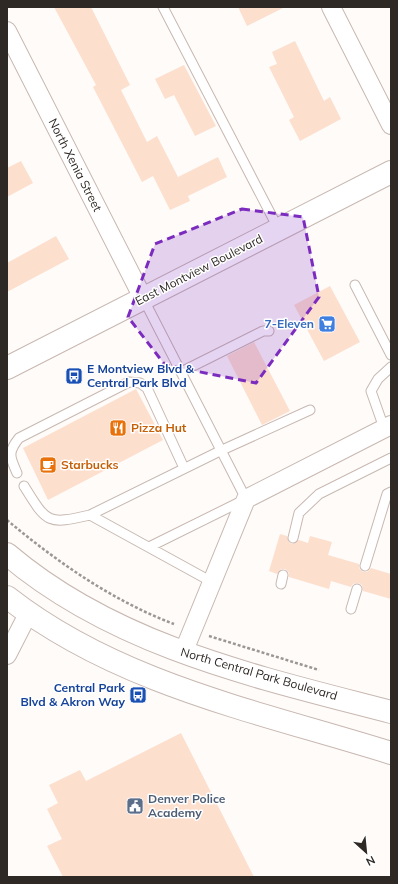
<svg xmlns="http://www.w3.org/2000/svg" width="398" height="884" viewBox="0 0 398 884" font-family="Mulish,sans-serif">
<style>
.building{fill:#fddfce}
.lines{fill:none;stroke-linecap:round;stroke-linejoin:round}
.service-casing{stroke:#c8b8b1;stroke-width:11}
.minor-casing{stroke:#c8b8b1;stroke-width:20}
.secondary-casing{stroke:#c8b8b1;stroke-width:24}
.path{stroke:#9c9795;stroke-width:2.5;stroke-dasharray:3 2;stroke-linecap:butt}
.service{stroke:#fff;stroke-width:9}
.minor{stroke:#fff;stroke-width:18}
.secondary{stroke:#fff;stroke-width:22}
.marked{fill:#7b2cbf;fill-opacity:0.2;stroke:#7b2cbf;stroke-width:3;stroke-dasharray:8 5;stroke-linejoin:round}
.labels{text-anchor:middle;stroke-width:3;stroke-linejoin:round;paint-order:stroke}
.street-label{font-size:12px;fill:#2f2926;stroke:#fff}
.shop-label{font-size:12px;font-weight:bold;fill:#366cbe;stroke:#fff;text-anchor:end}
.transit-label{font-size:12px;font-weight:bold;fill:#164399;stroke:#fff;text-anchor:start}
.food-label{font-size:12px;font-weight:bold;fill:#c56008;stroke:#fff;text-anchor:start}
.service-label{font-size:12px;font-weight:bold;fill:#4e5e75;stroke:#fff;text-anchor:start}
</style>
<rect width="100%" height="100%" fill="#fefbf9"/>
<path class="building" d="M54,7H91L130,85L121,90L147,142L157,136L178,177L218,157L227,177L188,196L190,201L170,210L153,176L142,182L93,87L96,85Z
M238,7H285L247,26Z
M295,41L324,101L330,97L341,119L300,141L289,120L294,117L269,67L277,64L272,52Z
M184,65L216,126L195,136L174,95L165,99L155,79Z
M21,161L33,183L7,197V168Z
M56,236L69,259L7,292V263Z
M330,286L360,342L324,361L294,305Z
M254,342L290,411L262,425L227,356Z
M136,389L163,440L48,500L23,448Z
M280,534L287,536L289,542L292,544L299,540L308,543L310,536L332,542L328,555L359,564V568L363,572H367L371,568L391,574V599L363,591L362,585L358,583L353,584L351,587L331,581L329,589L289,577V573L285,569H281L277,574L269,571Z
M181,733L254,877H63L47,846L62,839L47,809L58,803L49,785L80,770L86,781Z"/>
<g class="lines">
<g class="service-casing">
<path id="service" d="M163,7L279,230
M355,285L391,355
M143,298L246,499L149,547
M181,372L263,331H269
M384,428L371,391L378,379L391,367
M17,473C10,457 7,453 19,438L129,382L140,383L147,388L184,468
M24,486C47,523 47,525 90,515
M293,538L299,513L319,494L391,458
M365,566L387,494L391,492
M212,582L90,515L220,451L310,410
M281,584L283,575
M351,609L357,589"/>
</g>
<g class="minor-casing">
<path id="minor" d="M331,7L391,125
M7,31L143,298
M183,653L246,499L391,425
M7,655L28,614"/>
</g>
<g class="secondary-casing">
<path id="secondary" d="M7,368L391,172
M7,554C115,646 257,677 391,712
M7,597C118,684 260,712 391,753"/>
</g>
<path class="path" d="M7,520C57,562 113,601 174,624
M209,636L319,670"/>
<use href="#service" class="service"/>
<use href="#minor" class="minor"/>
<use href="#secondary" class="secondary"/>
</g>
<path class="marked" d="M242,209L303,217L319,297L256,383L165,365L128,317L155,244Z"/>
<defs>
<g id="supermarket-square" transform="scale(0.9)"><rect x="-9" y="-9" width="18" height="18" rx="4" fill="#3f7fe0" stroke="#fff"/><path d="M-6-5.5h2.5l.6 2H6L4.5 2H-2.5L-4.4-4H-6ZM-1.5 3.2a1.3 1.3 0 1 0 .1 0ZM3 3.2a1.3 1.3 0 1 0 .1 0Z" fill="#fff"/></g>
<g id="bus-square" transform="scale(0.9)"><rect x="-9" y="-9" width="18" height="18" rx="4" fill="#1a4fb4" stroke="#fff"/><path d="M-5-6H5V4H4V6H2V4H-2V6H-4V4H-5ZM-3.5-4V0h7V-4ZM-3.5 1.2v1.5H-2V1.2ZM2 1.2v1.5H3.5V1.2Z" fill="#fff"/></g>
<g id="restaurant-square" transform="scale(0.9)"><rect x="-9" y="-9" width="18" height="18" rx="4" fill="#e8710a" stroke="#fff"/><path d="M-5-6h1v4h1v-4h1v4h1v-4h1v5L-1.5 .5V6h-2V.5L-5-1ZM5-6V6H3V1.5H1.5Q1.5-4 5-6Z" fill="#fff"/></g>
<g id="cafe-square" transform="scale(0.9)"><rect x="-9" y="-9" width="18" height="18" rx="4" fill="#e8710a" stroke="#fff"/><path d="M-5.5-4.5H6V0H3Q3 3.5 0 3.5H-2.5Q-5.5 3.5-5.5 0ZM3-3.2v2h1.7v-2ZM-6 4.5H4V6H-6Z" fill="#fff"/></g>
<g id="civic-square" transform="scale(0.9)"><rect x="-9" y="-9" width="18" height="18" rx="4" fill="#5c6f8a" stroke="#fff"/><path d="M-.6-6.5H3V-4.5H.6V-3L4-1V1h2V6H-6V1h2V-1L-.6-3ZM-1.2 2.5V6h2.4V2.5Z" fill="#fff"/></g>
</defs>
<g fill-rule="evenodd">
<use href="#supermarket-square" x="327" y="324"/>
<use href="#bus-square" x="74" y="376"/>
<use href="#restaurant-square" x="118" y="428"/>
<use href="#cafe-square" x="48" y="465"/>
<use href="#bus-square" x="138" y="695"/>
<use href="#civic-square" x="135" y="806"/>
</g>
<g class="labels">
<g class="street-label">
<text transform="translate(75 165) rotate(63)" y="4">North Xenia Street</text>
<text transform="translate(199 270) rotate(-27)" y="4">East Montview Boulevard</text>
<text transform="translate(259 674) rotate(16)" y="4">North Central Park Boulevard</text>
</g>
<g class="shop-label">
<text x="314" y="328">7-Eleven</text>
</g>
<g class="transit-label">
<text x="87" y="373">E Montview Blvd &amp;<tspan x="87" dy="14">Central Park Blvd</tspan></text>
<text x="125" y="692" text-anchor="end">Central Park<tspan x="125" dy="14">Blvd &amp; Akron Way</tspan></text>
</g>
<g class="food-label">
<text x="131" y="432">Pizza Hut</text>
<text x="61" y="469">Starbucks</text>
</g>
<g class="service-label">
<text x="148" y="803">Denver Police<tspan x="148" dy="14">Academy</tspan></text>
</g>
</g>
<rect width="398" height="884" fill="none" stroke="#2f2926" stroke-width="16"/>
<g transform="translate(366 852) rotate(153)" stroke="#ffffff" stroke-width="3" paint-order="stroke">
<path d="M0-3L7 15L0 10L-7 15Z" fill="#2f2926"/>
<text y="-6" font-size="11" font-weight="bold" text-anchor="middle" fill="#2f2926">N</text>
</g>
</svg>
